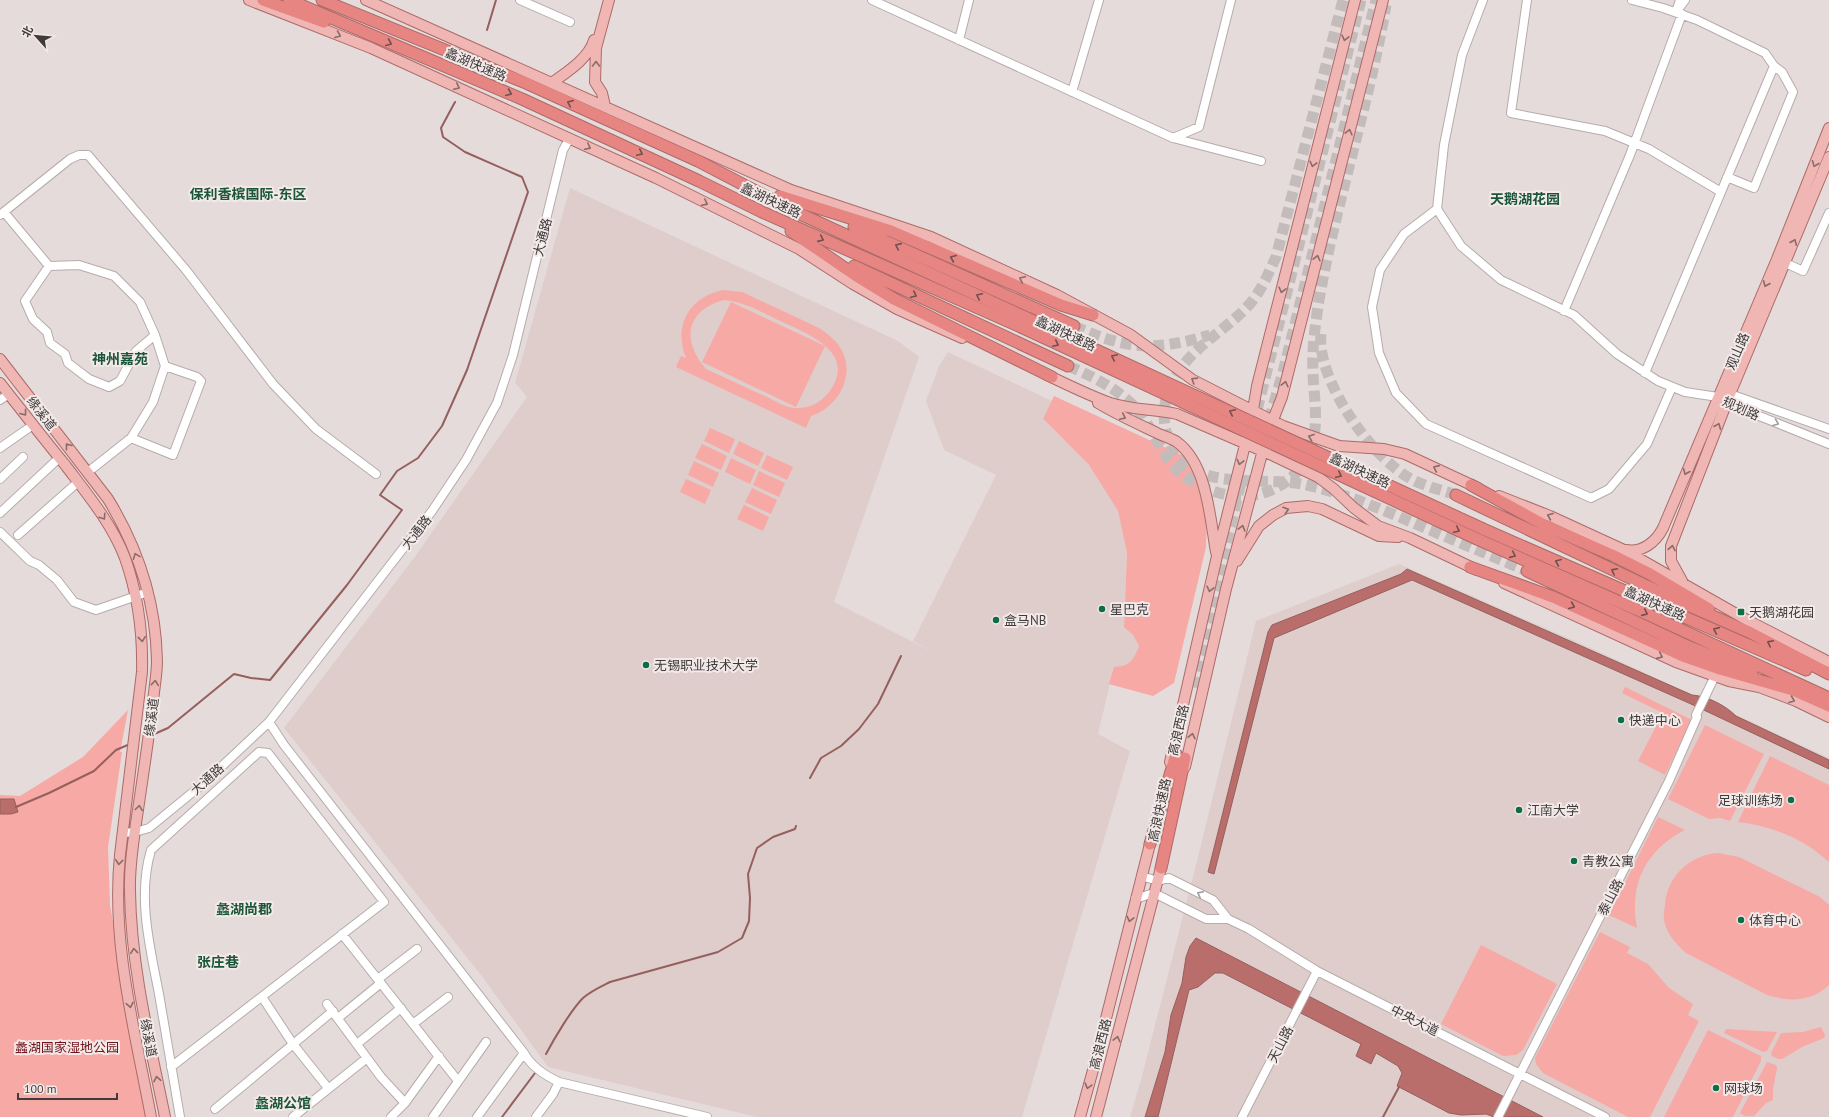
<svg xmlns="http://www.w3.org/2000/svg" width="1829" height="1117" viewBox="0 0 1829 1117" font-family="'PT Sans','Noto Sans SC',sans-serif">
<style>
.built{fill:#dfcdcb}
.green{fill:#f6a9a5;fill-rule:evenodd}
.water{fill:#ba6e6b;stroke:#955f5d}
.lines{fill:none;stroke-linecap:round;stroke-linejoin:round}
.stream{stroke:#955f5d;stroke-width:2}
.highway-tunnel{stroke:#c4bbbb;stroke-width:11;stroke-dasharray:11 5.5;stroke-linecap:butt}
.minor-casing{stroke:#b5acab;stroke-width:10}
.major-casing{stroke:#ac6b68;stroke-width:12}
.highway-casing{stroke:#ac6b68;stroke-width:13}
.minor{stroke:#fff;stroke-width:8}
.major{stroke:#f0b6b3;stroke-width:10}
.highway{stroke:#e68581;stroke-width:11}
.highway-bridge-casing{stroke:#ac6b68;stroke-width:13;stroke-linecap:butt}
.highway-bridge{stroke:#e68581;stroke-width:11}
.oneway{stroke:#866c6b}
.oneway2{stroke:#715150}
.oneway3{stroke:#9f9d9d}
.poi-dot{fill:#0d6d43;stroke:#f2e9e8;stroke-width:1.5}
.labels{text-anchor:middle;stroke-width:4;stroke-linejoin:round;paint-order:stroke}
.street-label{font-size:13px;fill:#3f3b3b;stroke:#f2e9e8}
.poi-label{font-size:13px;fill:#3f3b3b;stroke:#f2e9e8;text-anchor:start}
.park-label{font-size:13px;fill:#71141b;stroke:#f2e9e8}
.neighbourhood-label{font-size:14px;font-weight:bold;fill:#1b5638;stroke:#f2e9e8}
</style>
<rect width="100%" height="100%" fill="#e5dbdb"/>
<path class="built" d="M570,188L898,341L919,357L834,602L941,656L913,641L996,475L944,450L926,401L939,366L948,352L1052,401L1043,420L1089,465L1118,511L1127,553L1124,626L1133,635L1139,646L1134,660L1123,667H1114L1098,734L1130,751L1022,1117H757L548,1067L481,975L284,728L414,558L527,397L515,383Z
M1399,564L1593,649L1829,758V1117H1130L1141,1080L1197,861L1256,621Z"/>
<path class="green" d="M723,290L742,292L819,328C830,335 841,344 845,358C852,383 834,409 811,416L806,428L676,367L681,356L686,358C673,326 689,297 723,290ZM724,300C744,302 760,311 778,320C806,333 859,352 829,392C821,403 808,409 795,408C785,407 775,401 767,397C746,388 726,378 706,369C681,341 686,310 724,300Z
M731,302L825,346L796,407L702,362Z
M1054,396L1186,457L1196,476L1207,518L1206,547L1174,683L1153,696L1109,684L1114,667C1130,666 1133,661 1139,646L1133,635L1124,627L1127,553L1118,511L1089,465L1043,419Z
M710,428L735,439L729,453L704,441Z
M739,441L764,453L758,466L733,454Z
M702,444L727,456L721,470L695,458Z
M767,455L793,467L787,480L761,468Z
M731,458L756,470L750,484L725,472Z
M694,461L719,473L713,487L688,475Z
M759,471L785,483L779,497L753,485Z
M686,479L711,490L705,504L680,492Z
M752,488L777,500L771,514L745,502Z
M744,505L769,517L763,531L737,519Z
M1625,687L1692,720L1665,775L1638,761L1663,713L1622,693Z
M128,710L120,752H122L108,847L110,905L146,1117H0V795L20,796L83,757Z
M1705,725L1764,754L1730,821L1720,818L1709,819L1668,799Z
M1770,756L1829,785V862C1803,838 1772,826 1738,822Z
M1658,817L1685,830C1645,850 1629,885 1637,928L1609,915Z
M1718,853L1739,857L1820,897L1829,905V985C1812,1002 1789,1002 1767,995L1686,953C1677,945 1668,935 1665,924C1663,918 1664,911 1665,905C1667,876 1690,855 1718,853Z
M1600,932L1630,947L1627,953L1648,964L1669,988L1693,1004L1688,1015L1699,1021L1650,1117H1628L1543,1073L1536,1064L1535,1058Z
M1481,945L1557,984L1523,1050L1516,1055L1503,1056L1441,1024Z
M1821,1027L1825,1035L1824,1038L1802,1047L1782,1059H1778L1772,1056L1771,1053L1781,1033L1803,1032Z
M1726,1029L1777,1032L1767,1051L1763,1052L1724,1033Z
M1708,1030L1761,1056V1061L1733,1117H1664Z
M1767,1062L1776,1065L1777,1068L1773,1089V1100L1766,1103L1754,1116H1745L1740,1113Z"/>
<path class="water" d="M1407,569L1692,695C1707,696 1725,705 1736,716L1829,760V769L1691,704L1412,580L1274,638L1214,874L1208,872L1268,632L1272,625L1401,574Z
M0,799H14L18,812L11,814H0Z
M1196,938L1543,1117H1494L1486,1114L1461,1115L1449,1113L1397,1086L1402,1073L1398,1066L1376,1053L1371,1064L1356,1056L1361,1044L1223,973H1215L1198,987L1189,990L1158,1117H1145L1165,1052L1171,1015L1182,983L1186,957L1190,946Z"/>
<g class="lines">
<path class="stream" d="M487,30L496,0
M152,735L168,728L234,674L251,678L270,680L347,585L402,510L380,495L397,471L418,458L442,426L467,370L528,192L522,177L465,152L443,137L441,128L455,102
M810,778L821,758L841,746L859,729L878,704L901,656
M16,807L49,793L94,771L116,750L130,744
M546,1054C554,1039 571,1010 583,998C591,991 600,987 610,982L718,952L742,938L749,921L750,898L748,874L757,848L773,837L795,829L796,826
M502,1117L535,1073
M1383,1117L1399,1087"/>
<path class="highway-tunnel" d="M1343,0L1276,257C1268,274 1261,292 1248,306C1219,337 1184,349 1168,393C1159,418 1166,447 1186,464C1211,487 1269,478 1302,484C1341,492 1379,508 1416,524C1453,540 1490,555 1527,571
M1074,326C1127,350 1155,351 1210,335
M1321,334C1316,380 1373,460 1413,480C1427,487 1442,490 1456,495
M1068,366C1092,376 1116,388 1134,406C1151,424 1157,446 1172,464C1185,481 1207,491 1228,495C1263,501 1300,482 1311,448C1321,419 1311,386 1313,356C1313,339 1316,322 1318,306C1335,204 1369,106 1386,5
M1257,410L1361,0
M1269,420L1283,372L1376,0
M1192,687L1241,482"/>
<g class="minor-casing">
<path id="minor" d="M520,0L570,22
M872,0L1173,138L1261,161
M1483,0L1462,55L1444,145L1437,209L1461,246L1501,280L1574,315L1617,354L1658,381L1685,392L1718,397L1727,403L1829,444
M1527,0L1511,113L1605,131L1649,149L1721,192
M1632,0L1663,8L1697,20L1765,53L1774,66L1645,373
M1680,0L1676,12L1685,0
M959,40L969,0
M1072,92L1099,0
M1173,138L1199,127L1231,0
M1727,177L1754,188L1793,92L1782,72L1774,66
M1437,209L1404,234L1380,270L1372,307L1379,353L1396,393L1426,424L1591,498L1609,489L1647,444L1672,387
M4,212L49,266L79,265L114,276L140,302L155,335L165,366L153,402L131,438L88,472
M0,215L70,159L79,155H88L186,270L273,384L316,429L376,474
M1781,261L1803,271L1829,213
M49,266L25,301L33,319L47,332L50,343L65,354L68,363L89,379L109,387L120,381L136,351L155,335
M1564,311L1630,155L1682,14
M1726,395L1730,394L1829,429
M0,400L9,394
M131,438L173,455L201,381L197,377L165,366
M0,448L33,425
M0,479L23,457
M0,513L59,458
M0,532L30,561L39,565L57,580L74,602L96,610L148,592
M18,535L78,482
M269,722L284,745L524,1053L477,1117
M122,833L135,832L149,828L204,783L269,722L432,511L466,460L497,403L513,355L563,150L570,138
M1141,876L1158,881L1169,878L1213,900L1228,919
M1135,899L1154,893L1206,919H1228L1249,929L1317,971L1605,1117
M342,934L458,1081
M378,979L417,949
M262,997L293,1044L328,1088
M327,1004L381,1077L405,1103
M338,1018L381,983
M413,1024L448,997
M357,1044L401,1008
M524,1053C531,1066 546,1076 559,1082L707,1117
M171,1067L384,902L268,753L259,752L151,850C137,897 150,947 159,994C166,1035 173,1076 180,1117
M215,1109L333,1011
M293,1117L367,1058
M391,1117L405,1103L439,1056
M433,1117L486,1042
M536,1117L553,1094L559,1082
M1242,1117L1317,971
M1498,1117L1669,781L1697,717L1696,715L1715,676"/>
</g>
<g class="major-casing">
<path id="major" d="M249,0L371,48L656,178L799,249L853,284L897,309L962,338
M366,0L791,190L931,237L1057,295L1131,335L1193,380L1283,426L1339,446L1384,449L1405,454L1478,488
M553,82C567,72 589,58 594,40
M605,106L602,93L595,82L596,48L609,0
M0,359L108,499C138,548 156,603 157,661C157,674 154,689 153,702C149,736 144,769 139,803C135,832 129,862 130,891C131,968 150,1043 165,1117
M1045,374C1066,384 1088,395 1110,403C1131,410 1154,409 1177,414L1274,456L1318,477L1334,489L1354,508L1378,526L1410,538L1477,570
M0,383C22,411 44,439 66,466C88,495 112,524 125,558C138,595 143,633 142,672L120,855C111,943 135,1031 151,1117
M1098,403C1116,414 1136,423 1155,432C1162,436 1171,438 1177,442C1207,464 1210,518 1216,552
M1252,416L1257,386L1355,0
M1271,425L1282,397L1383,0
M1499,496L1550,516L1624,550L1747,620L1829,662
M1626,550C1642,553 1656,542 1663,528L1777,259L1829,128
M1237,561L1259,526L1273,515L1286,508L1308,506L1322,509L1379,536L1398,537
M1682,581L1671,561V546L1730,394L1829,157
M1504,583L1676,662L1729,681L1759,687L1796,701L1829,717
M1170,762L1217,556L1247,437
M1185,767L1226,589L1264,446
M1080,1117L1093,1070L1152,836
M1096,1117L1163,860"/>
</g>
<g class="highway-casing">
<path id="highway" d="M263,0L324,22
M289,0L522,99L699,181L762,212L1021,327
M322,0L526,83L698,161L798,213L1027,318
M780,196L891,231L1061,305L1093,315
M854,227L1074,326
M791,231L855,275L894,299L1052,377
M854,266L1068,366
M1471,485L1546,526L1614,556L1650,574L1709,609
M1456,495L1676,600L1749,632L1829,674
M1483,529L1806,670
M1477,539L1647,614L1829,698
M1470,567L1553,597L1683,656L1720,669L1793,690L1829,706
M1527,571L1685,645L1752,672
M1150,844L1176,754
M1161,868L1185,758"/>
</g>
<use href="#minor" class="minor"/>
<use href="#major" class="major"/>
<use href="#highway" class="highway"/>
<g class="highway-bridge-casing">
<path id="highway-bridge" d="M1027,318L1483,529
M1021,327L1477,539"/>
</g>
<use href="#highway-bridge" class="highway-bridge"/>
</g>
<defs><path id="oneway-chevron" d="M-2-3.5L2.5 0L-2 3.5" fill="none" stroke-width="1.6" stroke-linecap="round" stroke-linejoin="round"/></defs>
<g class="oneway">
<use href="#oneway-chevron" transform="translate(338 35) rotate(22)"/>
<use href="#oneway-chevron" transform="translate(1345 38) rotate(104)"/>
<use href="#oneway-chevron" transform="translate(596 64) rotate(-90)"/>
<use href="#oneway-chevron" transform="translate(457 87) rotate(25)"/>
<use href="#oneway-chevron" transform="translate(1349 132) rotate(-76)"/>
<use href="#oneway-chevron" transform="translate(588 147) rotate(26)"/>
<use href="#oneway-chevron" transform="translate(1313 164) rotate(104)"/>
<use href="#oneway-chevron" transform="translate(1815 164) rotate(112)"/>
<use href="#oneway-chevron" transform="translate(705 203) rotate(26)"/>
<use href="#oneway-chevron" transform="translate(1794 242) rotate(-67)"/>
<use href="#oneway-chevron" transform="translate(1317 258) rotate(-76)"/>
<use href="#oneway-chevron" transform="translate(1022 279) rotate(-155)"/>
<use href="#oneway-chevron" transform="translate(1766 284) rotate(113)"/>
<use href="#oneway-chevron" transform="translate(1282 290) rotate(104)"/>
<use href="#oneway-chevron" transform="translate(1194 380) rotate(-148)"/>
<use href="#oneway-chevron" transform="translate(1285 384) rotate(-76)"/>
<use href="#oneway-chevron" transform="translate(24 413) rotate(52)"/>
<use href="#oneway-chevron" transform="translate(1123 417) rotate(25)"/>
<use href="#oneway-chevron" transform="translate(1718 426) rotate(-68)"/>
<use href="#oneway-chevron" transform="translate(1311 437) rotate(-160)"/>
<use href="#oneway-chevron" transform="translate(68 446) rotate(-128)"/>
<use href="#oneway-chevron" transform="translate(1240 462) rotate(104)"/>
<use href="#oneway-chevron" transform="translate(1436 468) rotate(-156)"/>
<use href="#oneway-chevron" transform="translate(1686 472) rotate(113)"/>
<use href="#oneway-chevron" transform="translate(1286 510) rotate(-18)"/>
<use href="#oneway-chevron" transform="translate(1550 516) rotate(-157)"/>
<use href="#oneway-chevron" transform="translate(103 517) rotate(56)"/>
<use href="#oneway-chevron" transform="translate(1242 528) rotate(-75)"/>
<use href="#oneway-chevron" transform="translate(1672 548) rotate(-80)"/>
<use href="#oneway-chevron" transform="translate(136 556) rotate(-111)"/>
<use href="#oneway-chevron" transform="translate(1210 589) rotate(103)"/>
<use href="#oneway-chevron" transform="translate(142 639) rotate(84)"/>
<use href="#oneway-chevron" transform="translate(1660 656) rotate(24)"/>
<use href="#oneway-chevron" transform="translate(155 683) rotate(-84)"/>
<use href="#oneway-chevron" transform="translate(1792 700) rotate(21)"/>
<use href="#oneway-chevron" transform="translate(1192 736) rotate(-77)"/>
<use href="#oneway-chevron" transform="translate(139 808) rotate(-82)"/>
<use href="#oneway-chevron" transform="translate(119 862) rotate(96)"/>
<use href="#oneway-chevron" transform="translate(1130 919) rotate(104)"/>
<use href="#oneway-chevron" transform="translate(134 951) rotate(-96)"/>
<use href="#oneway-chevron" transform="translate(130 1005) rotate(79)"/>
<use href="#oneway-chevron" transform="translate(1117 1039) rotate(-76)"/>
<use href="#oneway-chevron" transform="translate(157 1079) rotate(-101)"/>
<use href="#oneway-chevron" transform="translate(1088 1086) rotate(106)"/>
</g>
<g class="oneway2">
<use href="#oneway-chevron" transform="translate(389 43) rotate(23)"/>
<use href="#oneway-chevron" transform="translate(509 93) rotate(23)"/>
<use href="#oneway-chevron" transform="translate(570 103) rotate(-156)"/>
<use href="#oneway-chevron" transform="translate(640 153) rotate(25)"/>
<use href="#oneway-chevron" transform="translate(821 239) rotate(24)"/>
<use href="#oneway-chevron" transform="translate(898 246) rotate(-156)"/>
<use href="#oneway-chevron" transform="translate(953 258) rotate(-157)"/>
<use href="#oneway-chevron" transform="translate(914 295) rotate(25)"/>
<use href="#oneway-chevron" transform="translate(979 296) rotate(-155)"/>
<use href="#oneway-chevron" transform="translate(1056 344) rotate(25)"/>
<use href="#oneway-chevron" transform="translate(1114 357) rotate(-155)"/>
<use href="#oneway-chevron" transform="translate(1232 412) rotate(-155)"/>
<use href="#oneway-chevron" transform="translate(1339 475) rotate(25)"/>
<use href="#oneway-chevron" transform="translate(1457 530) rotate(25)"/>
<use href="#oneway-chevron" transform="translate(1513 555) rotate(24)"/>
<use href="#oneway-chevron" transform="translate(1558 562) rotate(-157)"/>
<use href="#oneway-chevron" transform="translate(1614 571) rotate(-154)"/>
<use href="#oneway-chevron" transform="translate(1572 606) rotate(23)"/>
<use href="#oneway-chevron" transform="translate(1645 613) rotate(24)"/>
<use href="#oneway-chevron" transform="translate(1716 630) rotate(-156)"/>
<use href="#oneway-chevron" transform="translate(1770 643) rotate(-153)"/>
</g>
<g class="oneway3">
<use href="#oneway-chevron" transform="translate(1776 423) rotate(22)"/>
<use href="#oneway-chevron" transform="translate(1200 894) rotate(-154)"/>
</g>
<g class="poi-dot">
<circle cx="1102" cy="609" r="4"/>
<rect x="1737" y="608" width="8" height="8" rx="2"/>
<circle cx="996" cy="620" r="4"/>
<circle cx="646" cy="665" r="4"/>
<circle cx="1621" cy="720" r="4"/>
<circle cx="1791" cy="800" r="4"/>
<circle cx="1519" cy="810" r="4"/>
<circle cx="1574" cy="861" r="4"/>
<circle cx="1741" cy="920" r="4"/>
<circle cx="1716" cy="1088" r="4"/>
</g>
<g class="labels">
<g class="street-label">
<text transform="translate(476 64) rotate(23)" y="5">蠡湖快速路</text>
<text transform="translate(771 200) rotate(25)" y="5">蠡湖快速路</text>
<text transform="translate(542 237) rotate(-76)" y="5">大通路</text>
<text transform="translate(1066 333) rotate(25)" y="5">蠡湖快速路</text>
<text transform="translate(1737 351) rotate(-67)" y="5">观山路</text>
<text transform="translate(1741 408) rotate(24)" y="5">规划路</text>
<text transform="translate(42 413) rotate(52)" y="5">缘溪道</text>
<text transform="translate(1360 470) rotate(25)" y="5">蠡湖快速路</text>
<text transform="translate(416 532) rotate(-52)" y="5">大通路</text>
<text transform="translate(1655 603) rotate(24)" y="5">蠡湖快速路</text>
<text transform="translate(151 717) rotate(-83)" y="5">缘溪道</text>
<text transform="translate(1178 730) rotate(-77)" y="5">高浪西路</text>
<text transform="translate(207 779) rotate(-42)" y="5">大通路</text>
<text transform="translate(1159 810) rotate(-78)" y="5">高浪快速路</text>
<text transform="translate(1610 897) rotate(-63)" y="5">泰山路</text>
<text transform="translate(1415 1020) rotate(27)" y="5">中央大道</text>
<text transform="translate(149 1038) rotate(79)" y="5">缘溪道</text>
<text transform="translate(1100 1044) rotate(-76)" y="5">高浪西路</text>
<text transform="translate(1280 1044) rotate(-63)" y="5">天山路</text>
</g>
<g class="poi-label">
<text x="1110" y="614">星巴克</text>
<text x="1749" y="617">天鹅湖花园</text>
<text x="1004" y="625">盒马NB</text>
<text x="654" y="670">无锡职业技术大学</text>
<text x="1629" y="725">快递中心</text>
<text x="1783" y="805" text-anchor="end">足球训练场</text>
<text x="1527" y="815">江南大学</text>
<text x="1582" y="866">青教公寓</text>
<text x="1749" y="925">体育中心</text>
<text x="1724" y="1093">网球场</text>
</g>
<g class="park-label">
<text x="67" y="1052">蠡湖国家湿地公园</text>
</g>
<g class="neighbourhood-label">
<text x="248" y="199">保利香槟国际-东区</text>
<text x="1525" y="204">天鹅湖花园</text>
<text x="120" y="364">神州嘉苑</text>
<text x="244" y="914">蠡湖尚郡</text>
<text x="218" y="967">张庄巷</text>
<text x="283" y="1108">蠡湖公馆</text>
</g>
</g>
<g transform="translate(36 36) rotate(297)" stroke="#f2e9e8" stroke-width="3" paint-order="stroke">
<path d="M0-3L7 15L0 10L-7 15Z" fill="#3f3b3b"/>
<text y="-6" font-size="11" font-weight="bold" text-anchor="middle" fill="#3f3b3b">北</text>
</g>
<path d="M18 1093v6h99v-6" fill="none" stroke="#3f3b3b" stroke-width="2"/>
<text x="24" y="1093" font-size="12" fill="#3f3b3b" stroke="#f2e9e8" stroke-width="3" paint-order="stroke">100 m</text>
</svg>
